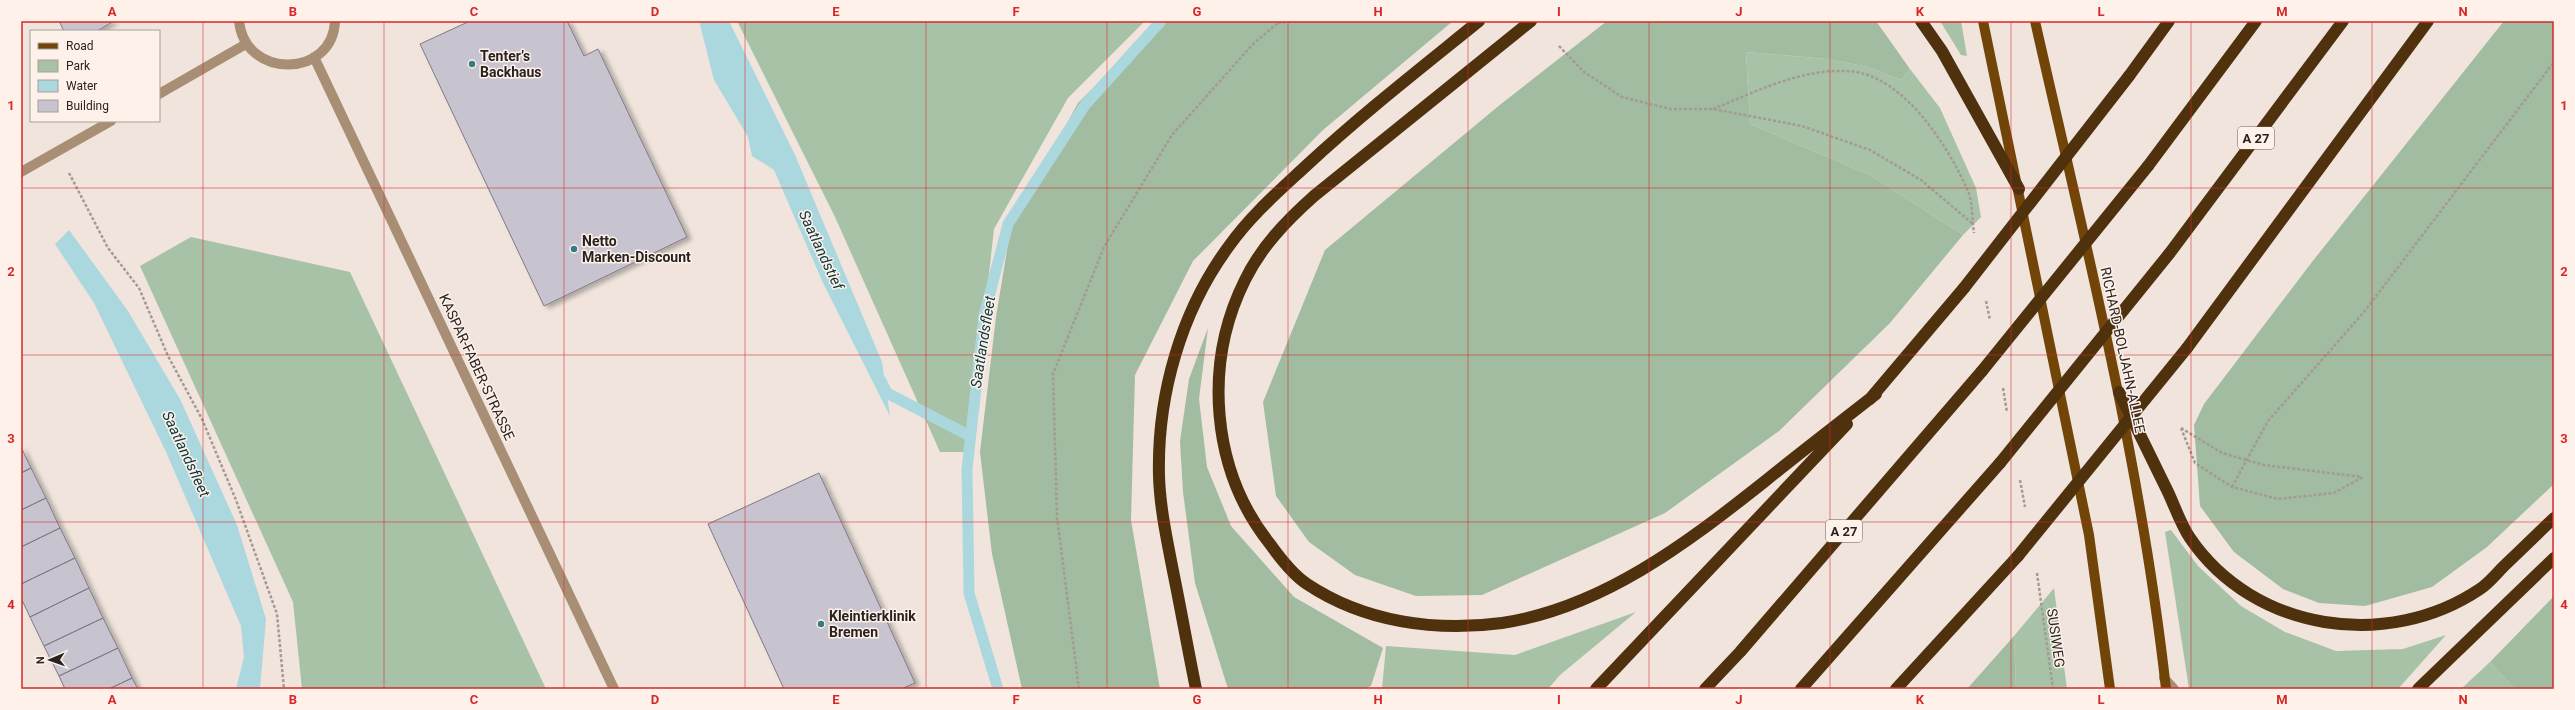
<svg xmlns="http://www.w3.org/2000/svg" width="2575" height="710" viewBox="0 0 2575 710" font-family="Roboto,sans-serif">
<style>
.green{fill:#a8c2a8}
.forest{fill:#a1bca1}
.water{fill:#abd8de}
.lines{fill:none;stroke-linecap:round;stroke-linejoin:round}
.stream{stroke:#abd8de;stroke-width:11}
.building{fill:#c7c3cf;stroke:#7f7b87;filter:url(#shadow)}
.path{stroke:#a49a94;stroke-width:2.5;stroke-dasharray:3 2;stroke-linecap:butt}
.service{stroke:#a88e74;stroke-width:10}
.minor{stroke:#a88e74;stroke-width:10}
.primary{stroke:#714408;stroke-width:10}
.motorway{stroke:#4f310e;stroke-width:12}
.motorway-bridge{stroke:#4f310e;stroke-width:12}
.grid{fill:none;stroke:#d62828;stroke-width:1;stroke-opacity:0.55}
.poi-dot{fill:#357c87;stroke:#fef1e9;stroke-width:1.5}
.labels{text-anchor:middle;stroke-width:3;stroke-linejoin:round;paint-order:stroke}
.shield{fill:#fef1e9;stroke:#68615c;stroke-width:1}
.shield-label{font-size:13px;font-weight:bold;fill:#282320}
.poi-label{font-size:14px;font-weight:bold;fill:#282320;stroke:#fef1e9;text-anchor:start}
.street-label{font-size:14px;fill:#282320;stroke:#fef1e9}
.water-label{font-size:15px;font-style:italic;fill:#0a363c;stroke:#fef1e9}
.neatline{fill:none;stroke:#d62828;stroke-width:1.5}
.grid-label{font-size:13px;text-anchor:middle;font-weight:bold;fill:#d62828}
</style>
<defs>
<filter id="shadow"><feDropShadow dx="4.5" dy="2.5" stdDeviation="2" flood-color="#0004"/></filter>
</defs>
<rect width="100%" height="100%" fill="#f0e4dc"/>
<path class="green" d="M737,21H1145L1068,98L994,229L969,452H940L835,217Z
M1940,21H1961L1967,56L1961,55Z
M1746,52L1828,59L1868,67L1901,80L1910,69L1940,108L1976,188L1981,217L1963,235L1870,175L1750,124Z
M191,237L350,272L546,689H302L293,602L140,266Z
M2171,530L2198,566L2241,606L2285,632L2336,651L2403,649L2446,635L2398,689H2189L2165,532Z
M2054,588L2067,689H2016L2014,636Z
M1636,612L1560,675L1548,689H1382L1386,646L1515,655Z
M2490,662L2515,689H2461Z"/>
<path class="forest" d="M1160,21H1453L1323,130L1193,261L1135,375L1131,520L1160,689H1022L992,554L980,452L996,317L1011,226L1078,103Z
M1607,21H1876L1910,69L1901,80L1868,67L1828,59L1746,52L1750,124L1870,175L1963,235L1890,323L1779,431L1665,513L1482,595L1416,596L1355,575L1309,542L1276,496L1263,402L1325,250L1501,104Z
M2504,21H2554V484L2487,547L2432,587L2365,606L2319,603L2283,589L2234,552L2200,506L2194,425L2204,404L2312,262Z
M1208,328L1199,399L1207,467L1231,526L1294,597L1383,648L1371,686L1364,689H1228L1195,583L1183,492L1180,441L1189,379Z
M2554,596V689H2515L2490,662Z
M2014,636L2016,689H1967Z"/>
<path class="water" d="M699,21H729L795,155L882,362L890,416L823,283L774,170L752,156L748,137L714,80Z
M69,230L128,311L180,399L237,525L266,619L260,689H236L244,657L241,626L166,452L94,303L55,244Z"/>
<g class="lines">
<path class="stream" d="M881,381L887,393L970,436
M998,689L969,593L967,469L984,316L1008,224L1085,105L1161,21"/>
</g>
<path class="building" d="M59,21H114L97,31H64Z
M470,21H567L584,56L598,49L687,237L544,306L420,44Z
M21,447L31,468L21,473Z
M31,468L46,498L21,510V473Z
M819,473L915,683L901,689H784L708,524Z
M46,498L60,528L21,547V510Z
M60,528L75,558L21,584V547Z
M75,558L89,588L30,617L21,598V584Z
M89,588L103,618L44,646L30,617Z
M103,618L118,648L59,676L44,646Z
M118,648L132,678L109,689H65L59,676Z
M132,678L138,689H109Z"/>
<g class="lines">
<path class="path" d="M1278,23L1295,21
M1559,46L1584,72L1622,97L1670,109H1713L1802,126L1870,150L1921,180L1972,223
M1713,109C1755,92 1800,69 1846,71C1902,72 1948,146 1968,191C1973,203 1972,221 1974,233
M69,173L108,248L139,288L168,356L202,419L236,500L277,614L284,689
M1986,301L1990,320
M2003,388L2007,412
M2181,428L2195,463L2232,487L2278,499L2334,493L2363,477
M2181,428L2222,453L2264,465L2362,477
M2020,480L2025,507
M2232,487L2268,421L2364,312L2554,62
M2037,573L2053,689
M1079,689L1057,517L1053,374L1104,247L1172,135L1252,45L1280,21"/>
<path class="service" d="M2164,678L2174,689"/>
<path class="minor" d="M239,21C245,80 333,78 335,21
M314,57L614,689
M159,94L246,44
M21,172L111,121"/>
<path class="primary" d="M1983,21L2089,535L2110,689
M2035,21C2085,242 2141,463 2166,689"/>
<path class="motorway" d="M1531,21L1314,196C1286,221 1261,247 1245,280C1203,364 1211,470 1270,544C1280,558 1292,574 1307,584C1364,622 1435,632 1502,623C1602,608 1687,543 1764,482C1801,452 1839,423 1876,394
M1921,21L1942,51L2019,189
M2129,76L2169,21
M2148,166L2256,21
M2169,254L2343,21
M2187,348L2428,21
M2119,392C2135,425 2152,459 2168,492C2175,507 2181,525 2190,538C2254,632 2388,651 2480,589C2489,583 2496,574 2504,566C2521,550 2537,534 2554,518
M1870,399L1964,288
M1196,689C1188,650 1181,610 1173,571C1167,540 1160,508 1159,476C1157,395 1181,311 1229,246C1251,215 1279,191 1307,165C1362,114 1421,68 1479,21
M1596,689L1847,424
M1705,689L1740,652L1982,371
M1801,689L2000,463
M1896,689L2018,556
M2418,689L2554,558"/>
<path class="motorway-bridge" d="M1964,288L2129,76
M1982,371L2148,166
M2000,463L2169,254
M2018,556L2187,348"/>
</g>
<path class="grid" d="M203,21V689M384,21V689M564,21V689M745,21V689M926,21V689M1107,21V689M1288,21V689M1468,21V689M1649,21V689M1830,21V689M2011,21V689M2191,21V689M2372,21V689M21,188H2554M21,355H2554M21,522H2554"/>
<g class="poi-dot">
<circle cx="472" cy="64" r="4"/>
<circle cx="574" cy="249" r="4"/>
<circle cx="821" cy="624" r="4"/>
</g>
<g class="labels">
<g class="shield">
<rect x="2238" y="127" width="36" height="22" rx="3"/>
<rect x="1826" y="520" width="36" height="22" rx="3"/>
</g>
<g class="shield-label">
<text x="2256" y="143">A 27</text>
<text x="1844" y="536">A 27</text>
</g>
<g class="poi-label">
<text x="480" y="61">Tenter’s<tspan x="480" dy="16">Backhaus</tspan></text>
<text x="582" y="246">Netto<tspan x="582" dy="16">Marken-Discount</tspan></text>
<text x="829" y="621">Kleintierklinik<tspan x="829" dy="16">Bremen</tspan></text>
</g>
<g class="street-label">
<text transform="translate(2123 350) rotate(78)" y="5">RICHARD-BOLJAHN-ALLEE</text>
<text transform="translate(477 367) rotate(65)" y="5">KASPAR-FABER-STRASSE</text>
<text transform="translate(2056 638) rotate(82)" y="5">SUSIWEG</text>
</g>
<g class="water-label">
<text transform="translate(821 250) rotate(65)" y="5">Saatlandstief</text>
<text transform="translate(983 342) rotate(-81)" y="5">Saatlandsfleet</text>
<text transform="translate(186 454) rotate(65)" y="5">Saatlandsfleet</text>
</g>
</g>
<rect width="2575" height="710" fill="none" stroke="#fef1e9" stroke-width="44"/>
<rect x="30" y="30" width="130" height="92" fill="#fef1e9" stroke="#a89f99"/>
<rect x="38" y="43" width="20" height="6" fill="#714408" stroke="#a89f99"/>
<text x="66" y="50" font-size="12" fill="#282320">Road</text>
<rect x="38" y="60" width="20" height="12" fill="#a8c2a8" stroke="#a89f99"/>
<text x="66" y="70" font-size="12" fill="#282320">Park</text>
<rect x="38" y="80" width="20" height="12" fill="#abd8de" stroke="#a89f99"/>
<text x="66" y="90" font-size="12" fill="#282320">Water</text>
<rect x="38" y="100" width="20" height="12" fill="#c7c3cf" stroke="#a89f99"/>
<text x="66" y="110" font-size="12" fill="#282320">Building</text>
<g transform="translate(50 660) rotate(268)" stroke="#fef1e9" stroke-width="3" paint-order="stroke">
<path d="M0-3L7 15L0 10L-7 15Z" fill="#282320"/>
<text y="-6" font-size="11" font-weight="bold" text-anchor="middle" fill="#282320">N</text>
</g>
<rect x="22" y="22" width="2531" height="666" class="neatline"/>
<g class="grid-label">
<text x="112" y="16">A</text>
<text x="293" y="16">B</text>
<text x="474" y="16">C</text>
<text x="655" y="16">D</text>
<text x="836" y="16">E</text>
<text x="1016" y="16">F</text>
<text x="1197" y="16">G</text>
<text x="1378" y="16">H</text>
<text x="1559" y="16">I</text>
<text x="1739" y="16">J</text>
<text x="1920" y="16">K</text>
<text x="2101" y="16">L</text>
<text x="2282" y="16">M</text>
<text x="2463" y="16">N</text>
<text x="11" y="110">1</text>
<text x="2564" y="110">1</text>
<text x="11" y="276">2</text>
<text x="2564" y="276">2</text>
<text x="11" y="443">3</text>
<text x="2564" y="443">3</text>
<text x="11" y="609">4</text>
<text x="2564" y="609">4</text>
<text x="112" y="704">A</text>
<text x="293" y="704">B</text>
<text x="474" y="704">C</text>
<text x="655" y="704">D</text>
<text x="836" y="704">E</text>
<text x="1016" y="704">F</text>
<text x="1197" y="704">G</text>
<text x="1378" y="704">H</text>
<text x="1559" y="704">I</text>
<text x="1739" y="704">J</text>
<text x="1920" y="704">K</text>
<text x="2101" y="704">L</text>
<text x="2282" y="704">M</text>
<text x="2463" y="704">N</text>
</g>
</svg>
